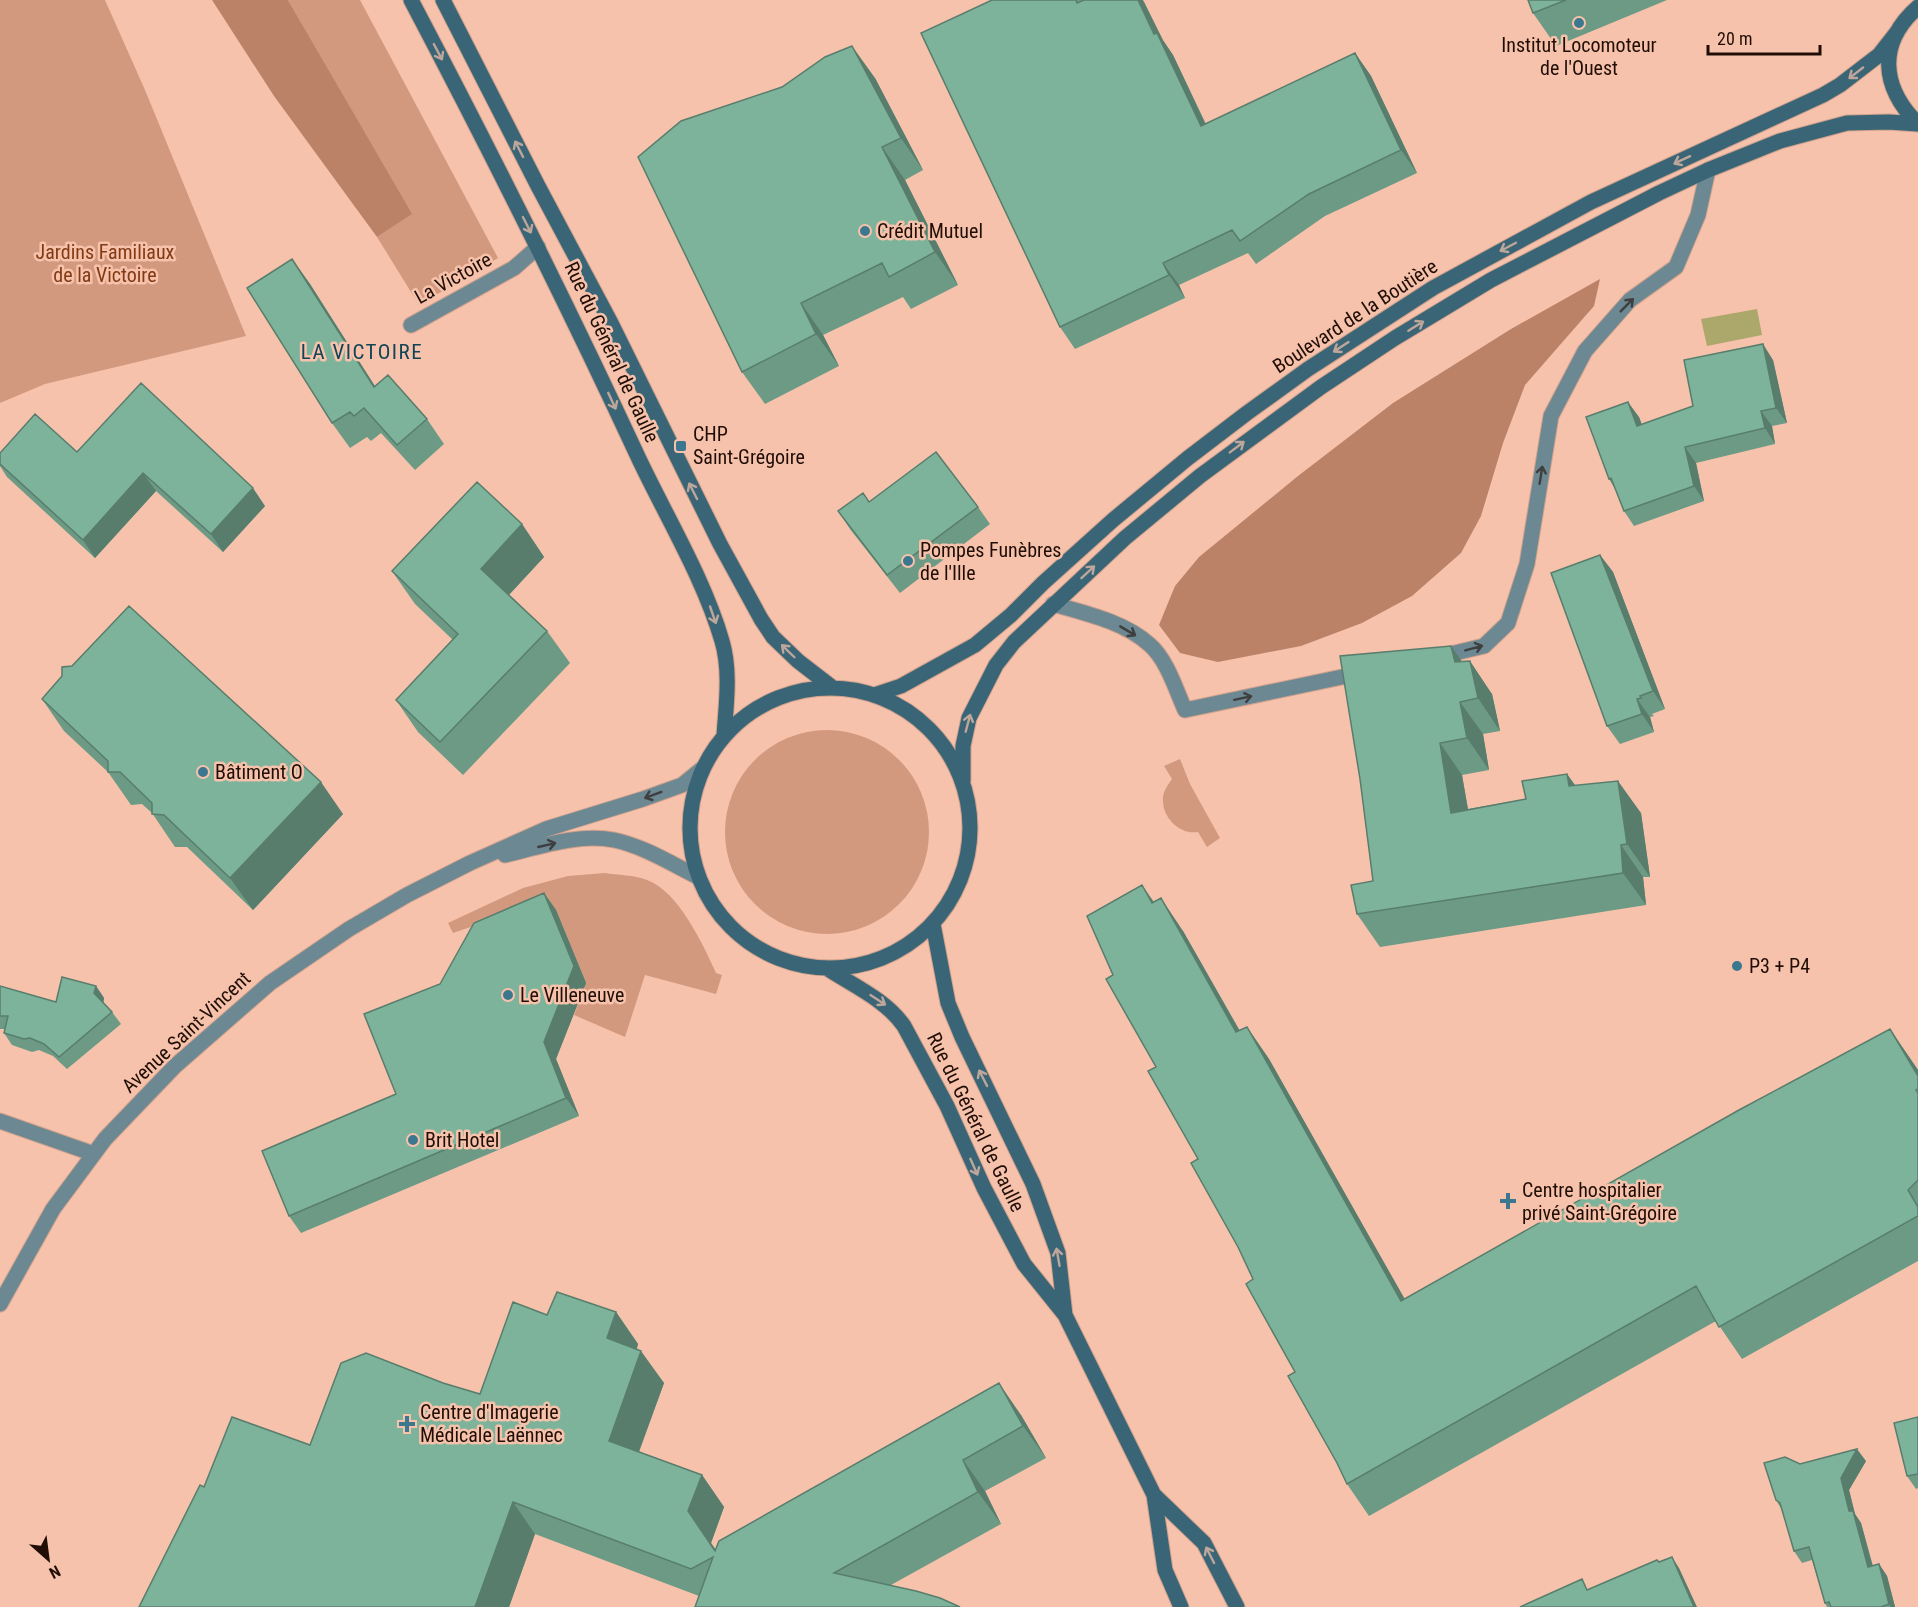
<svg xmlns="http://www.w3.org/2000/svg" width="1918" height="1607" viewBox="0 0 1918 1607" font-family="'Roboto Condensed',sans-serif">
<style>
.green{fill:#d3997f}
.forest{fill:#bb8268}
.water{fill:#aca86c}
.lines{fill:none;stroke-linecap:round;stroke-linejoin:round}
.street-casing{stroke:#cfa28d;stroke-width:17}
.secondary-casing{stroke:#cfa28d;stroke-width:17}
.street{stroke:#6c8893;stroke-width:15}
.secondary{stroke:#3a6576;stroke-width:15}
.wall{fill:#6c9a85}
.shaded-wall{fill:#587d6c}
.building{fill:#7db39b;stroke:#587d6c;stroke-width:1.5}
.oneway{stroke:#bea69b}
.oneway2{stroke:#3e3f3e}
.poi-dot{fill:#3b778e;stroke:#f6c2ab;stroke-width:2}
.labels{text-anchor:middle;stroke-width:5;stroke-linejoin:round;paint-order:stroke}
.poi-label{font-size:20px;fill:#200e06;stroke:#f6c2ab;text-anchor:start}
.park-label{font-size:20px;fill:#813a14;stroke:#f6c2ab}
.street-label{font-size:20px;fill:#200e06;stroke:#f6c2ab}
.neighbourhood-label{font-size:21px;letter-spacing:1.5px;fill:#104355;stroke:#f6c2ab}
</style>
<rect width="100%" height="100%" fill="#f6c2ab"/>
<path class="green" d="M0,0H105L145,90L246,336L45,384L0,403Z
M288,0H360L498,258L419,305L377,237L411,214Z
M725 832a102 102 0 1 1 204 0a102 102 0 1 1-204 0Z
M1180,759L1190,784L1220,838L1207,847L1198,832C1181,835 1163,819 1163,801C1162,793 1167,786 1172,779L1164,766Z
M605,873C618,875 634,875 647,880C678,891 703,944 716,973L722,975L716,994L645,975L625,1037L574,1015L585,986L547,901L453,933L448,923L523,888L568,876Z"/>
<path class="forest" d="M212,0H288L412,214L377,237L274,96Z
M1600,279L1594,306L1525,385L1503,443L1481,516L1461,553L1412,596L1362,623L1301,646L1218,662L1180,653L1159,625L1175,586L1199,557L1298,476L1393,403L1511,329Z"/>
<path class="water" d="M1757,309L1762,335L1707,346L1701,319Z"/>
<g class="lines">
<g class="street-casing">
<path id="street" d="M411,325L514,268L538,247
M1053,604C1085,613 1125,622 1150,645C1167,660 1176,690 1185,710L1361,673
M1438,657L1484,646L1508,623L1527,564L1551,416L1585,351L1630,300L1676,267L1698,215L1708,170
M505,855C539,847 579,833 614,840C643,846 672,864 698,877
M0,1121L94,1154
M0,1304L53,1209L105,1139L175,1066L270,983L349,929L407,895L470,863L546,829L643,799L682,785L703,768"/>
</g>
<g class="secondary-casing">
<path id="secondary" d="M411,0C491,152 567,304 639,459C667,518 704,579 722,641C731,671 726,706 724,736
M443,0L538,186L611,323L720,544L761,619L773,637L798,661L833,688
M1918,7C1877,43 1881,87 1918,124
M690 828a140 140 0 1 1 280 0a140 140 0 1 1-280 0Z
M874,695L901,686L975,645L1011,615L1043,583L1113,520L1188,458L1247,413L1308,369L1433,288L1591,202L1823,95L1840,85L1879,55L1897,32
M963,781V746L969,718L996,665L1014,642L1125,538L1200,476L1321,387L1395,338L1491,280L1659,193L1708,170L1780,141L1847,123L1889,122L1918,124
M933,924L948,1003L962,1037L1033,1184L1058,1253L1065,1315
M828,969C854,986 886,1000 904,1026L947,1106L984,1188L1024,1264L1065,1315L1154,1495L1165,1570L1181,1607
M1154,1495L1204,1543L1237,1607"/>
</g>
<use href="#street" class="street"/>
<use href="#secondary" class="secondary"/>
</g>
<path class="wall" d="M992,0H1081L1082,1L1144,2L1162,40L1173,55L1206,124L1355,53L1371,76L1417,173L1325,216L1256,264L1248,253L1179,285L1185,298L1075,349L1060,327Z
M1528,0H1667L1556,46L1533,13Z
M875,78L923,170L905,180L958,285L911,309L903,297L823,335L839,366L765,404L742,372Z
M292,259L310,284L375,386L427,419L444,444L415,470L381,433L371,441L367,437L350,448L332,423Z
M1773,360L1787,423L1772,426L1775,444L1696,463L1704,501L1634,526L1624,511L1615,489L1609,479L1639,417L1642,425L1693,406Z
M77,452L265,506L223,552L156,491L95,558L7,477L0,466V453Z
M869,502L978,507L990,524L900,593L850,529L838,511Z
M522,524L544,557L509,595L547,631L570,663L463,775L418,732L396,700L453,640L415,604L392,571Z
M1600,555L1613,572L1665,709L1652,714L1654,716L1650,717L1654,732L1620,744L1607,726Z
M1462,662L1492,694L1500,731L1483,734L1489,770L1462,775L1468,809L1526,799L1567,774L1575,785L1641,813L1650,877H1643L1646,905L1380,947L1357,914L1373,881Z
M42,699L343,814L253,910L187,847H175L152,813L142,804L131,805L108,772L64,731Z
M544,893L556,910L586,983L556,1059L579,1116L301,1233L289,1216L396,1094L440,984Z
M1154,902L1183,931L1240,1031L1247,1027L1269,1059L1404,1299L1890,1029L1918,1070V1261L1742,1359L1716,1321L1369,1516L1347,1484L1156,1067Z
M0,986L56,1002L96,986L104,998L103,1003L112,1012L121,1024L67,1069L53,1056L39,1050L32,1052L12,1045L4,1033L5,1029H0Z
M616,1312L638,1344L637,1349L664,1383L639,1452L702,1475L724,1507L711,1543L716,1550L1021,1415L1046,1458L985,1491L1001,1524L891,1585L699,1596L535,1534L509,1607H139L204,1487L310,1445L443,1383L480,1394L547,1315Z
M1918,1417V1488L1916,1489L1907,1476Z
M1866,1461L1849,1490L1855,1514L1861,1523L1873,1566L1879,1564L1887,1576L1895,1607H1827L1825,1603L1812,1560L1802,1563L1794,1551L1782,1510L1776,1500L1800,1464Z"/>
<path class="shaded-wall" d="M1138,0H1143L1163,40L1173,55L1217,149L1201,126Z
M852,46L875,78L923,170L901,138Z
M1355,53L1371,76L1417,173L1401,150Z
M882,147L905,180L958,285L935,252Z
M292,259L310,284L391,412L374,387Z
M1163,263L1179,285L1185,298L1169,275Z
M801,303L823,335L839,366L816,334Z
M1763,344L1773,360L1787,423L1776,408Z
M1628,402L1639,417L1648,442L1637,426Z
M1761,411L1772,426L1775,444L1765,428Z
M1685,447L1696,463L1704,501L1694,486Z
M143,473L156,491L95,558L83,540Z
M253,488L265,506L223,552L211,534Z
M522,524L544,557L503,601L481,569Z
M1600,555L1613,572L1665,709L1653,691Z
M1451,646L1473,677L1470,661L1492,694L1500,731L1478,698L1455,662Z
M1637,699L1650,717L1654,732L1642,714Z
M1460,702L1483,734L1489,770L1467,738Z
M1440,743L1462,775L1474,845L1451,813Z
M1567,774L1590,807L1569,786Z
M1618,781L1641,813L1650,877L1627,844Z
M321,782L343,814L253,910L230,878Z
M1621,845L1643,877L1646,905L1623,873Z
M1142,885L1165,918L1152,903Z
M544,893L556,910L586,983L556,1059L579,1116L566,1098L544,1042Z
M1161,898L1183,931L1259,1065L1236,1032Z
M96,986L104,998L103,1005L94,993Z
M1247,1027L1269,1059L1424,1333L1401,1301Z
M1890,1029L1918,1070V1076Z
M616,1312L638,1344L629,1370L607,1338Z
M641,1351L664,1383L631,1473L609,1441Z
M999,1383L1021,1415L1046,1458L1023,1426Z
M1857,1449L1866,1461L1849,1490L1855,1514L1861,1523L1876,1579L1868,1567L1849,1511L1841,1478Z
M963,1460L985,1491L1001,1524L978,1492Z
M702,1475L724,1507L711,1543L738,1583L688,1511Z
M513,1502L535,1534L509,1607H475Z
M1672,1557L1679,1568L1697,1607H1694Z
M1879,1564L1887,1576L1895,1607H1891L1889,1604Z"/>
<path class="building" d="M992,0H1076L1077,3L1084,0H1138L1154,34L1157,33L1201,126L1355,53L1401,150L1309,194L1240,241L1232,230L1163,263L1169,275L1060,327L921,33Z
M1528,0H1566L1533,13Z
M852,46L901,138L882,147L935,252L889,277L882,263L801,303L816,334L742,372L638,157L681,121L782,87L825,57Z
M292,259L374,387L388,375L427,419L397,445L364,408L354,416L350,412L332,423L247,288Z
M1763,344L1776,408L1761,411L1765,428L1685,447L1694,486L1624,511L1611,478L1609,479L1586,417L1628,402L1637,426L1693,406L1684,360Z
M141,383L253,488L211,534L143,473L83,540L0,464V453L35,414L77,452Z
M936,452L978,507L887,575L838,511L863,493L869,502Z
M477,482L522,524L481,569L547,631L440,742L396,700L458,634L392,571Z
M1600,555L1653,691L1640,696L1641,698L1637,699L1642,714L1607,726L1551,573Z
M129,606L321,782L230,878L164,815L152,814V803L120,772H108V761L42,699L62,676V667L72,666Z
M1451,646L1455,662L1470,661L1478,698L1460,702L1467,738L1440,743L1451,813L1526,799L1522,781L1567,774L1569,786L1618,781L1627,844L1621,845L1623,873L1357,914L1351,885L1373,881L1360,779L1340,656Z
M1142,885L1152,903L1161,898L1236,1032L1247,1027L1401,1301L1739,1110L1890,1029L1918,1076V1089L1916,1090L1918,1093V1180L1908,1190L1918,1207V1216L1719,1327L1696,1286L1347,1484L1337,1463L1288,1376L1295,1372L1246,1284L1253,1279L1238,1247L1191,1163L1198,1159L1148,1071L1156,1067L1106,979L1113,975L1087,916Z
M544,893L574,966L544,1042L566,1098L289,1216L262,1151L396,1094L364,1014L440,984L474,923Z
M62,977L96,986L94,993L112,1012L59,1057L44,1044L30,1038L24,1039L4,1033L8,1016H0V986L56,1002Z
M557,1292L616,1312L607,1338L641,1351L609,1441L702,1475L688,1511L715,1551L719,1541L999,1383L1023,1426L963,1460L978,1492L834,1573L916,1591L940,1598L960,1607H695L713,1557L691,1569L513,1502L475,1607H139L200,1485L204,1487L232,1417L310,1445L341,1363L366,1353L443,1383L480,1394L513,1302L547,1315Z
M1918,1417V1474L1907,1476L1894,1423Z
M1857,1449L1841,1478L1849,1511H1853L1868,1567L1879,1564L1889,1604L1881,1607H1831L1829,1602L1825,1603L1809,1547L1794,1551L1780,1503L1776,1500L1764,1463L1785,1457L1800,1464Z
M1672,1557L1694,1607H1520L1582,1579L1587,1590L1657,1560L1659,1562Z"/>
<defs><path id="oneway-shaft" d="M-6 0H5M1.5-3L5.5 0L1.5 3" fill="none" stroke-width="1.6" stroke-linecap="round" stroke-linejoin="round" transform="scale(1.5)"/></defs>
<g class="oneway">
<use href="#oneway-shaft" transform="translate(438 52) rotate(62)"/>
<use href="#oneway-shaft" transform="translate(1856 73) rotate(142)"/>
<use href="#oneway-shaft" transform="translate(519 149) rotate(-117)"/>
<use href="#oneway-shaft" transform="translate(1682 160) rotate(155)"/>
<use href="#oneway-shaft" transform="translate(527 225) rotate(63)"/>
<use href="#oneway-shaft" transform="translate(1508 247) rotate(152)"/>
<use href="#oneway-shaft" transform="translate(1416 326) rotate(-32)"/>
<use href="#oneway-shaft" transform="translate(1341 347) rotate(147)"/>
<use href="#oneway-shaft" transform="translate(612 401) rotate(65)"/>
<use href="#oneway-shaft" transform="translate(1237 447) rotate(-37)"/>
<use href="#oneway-shaft" transform="translate(693 491) rotate(-117)"/>
<use href="#oneway-shaft" transform="translate(1088 572) rotate(-43)"/>
<use href="#oneway-shaft" transform="translate(713 615) rotate(71)"/>
<use href="#oneway-shaft" transform="translate(788 651) rotate(-136)"/>
<use href="#oneway-shaft" transform="translate(968 723) rotate(-75)"/>
<use href="#oneway-shaft" transform="translate(878 1000) rotate(33)"/>
<use href="#oneway-shaft" transform="translate(983 1078) rotate(-117)"/>
<use href="#oneway-shaft" transform="translate(974 1167) rotate(66)"/>
<use href="#oneway-shaft" transform="translate(1058 1257) rotate(-100)"/>
<use href="#oneway-shaft" transform="translate(1210 1555) rotate(-117)"/>
</g>
<g class="oneway2">
<use href="#oneway-shaft" transform="translate(1627 305) rotate(-45)"/>
<use href="#oneway-shaft" transform="translate(1541 475) rotate(-81)"/>
<use href="#oneway-shaft" transform="translate(1128 631) rotate(31)"/>
<use href="#oneway-shaft" transform="translate(1474 648) rotate(-15)"/>
<use href="#oneway-shaft" transform="translate(1243 698) rotate(-12)"/>
<use href="#oneway-shaft" transform="translate(653 795) rotate(160)"/>
<use href="#oneway-shaft" transform="translate(547 845) rotate(-13)"/>
</g>
<g class="poi-dot">
<circle cx="1579" cy="23" r="6"/>
<circle cx="865" cy="231" r="6"/>
<rect x="675" y="440" width="12" height="12" rx="3"/>
<circle cx="908" cy="561" r="6"/>
<circle cx="203" cy="772" r="6"/>
<circle cx="1737" cy="966" r="6"/>
<circle cx="508" cy="995" r="6"/>
<circle cx="413" cy="1140" r="6"/>
<path d="M1505 1192h6v6h6v6h-6v6h-6v-6h-6v-6h6z"/>
<path d="M404 1415h6v6h6v6h-6v6h-6v-6h-6v-6h6z"/>
</g>
<g class="labels">
<g class="poi-label">
<text x="1579" y="52" text-anchor="middle">Institut Locomoteur<tspan x="1579" dy="23">de l'Ouest</tspan></text>
<text x="877" y="238">Crédit Mutuel</text>
<text x="693" y="441">CHP<tspan x="693" dy="23">Saint-Grégoire</tspan></text>
<text x="920" y="557">Pompes Funèbres<tspan x="920" dy="23">de l'Ille</tspan></text>
<text x="215" y="779">Bâtiment O</text>
<text x="1749" y="973">P3 + P4</text>
<text x="520" y="1002">Le Villeneuve</text>
<text x="425" y="1147">Brit Hotel</text>
<text x="1522" y="1197">Centre hospitalier<tspan x="1522" dy="23">privé Saint-Grégoire</tspan></text>
<text x="420" y="1419">Centre d'Imagerie<tspan x="420" dy="23">Médicale Laënnec</tspan></text>
</g>
<g class="park-label">
<text x="105" y="259">Jardins Familiaux<tspan x="105" dy="23">de la Victoire</tspan></text>
</g>
<g class="street-label">
<text transform="translate(453 278) rotate(-29)" y="7">La Victoire</text>
<text transform="translate(1355 316) rotate(-33)" y="7">Boulevard de la Boutière</text>
<text transform="translate(612 352) rotate(65)" y="7">Rue du Général de Gaulle</text>
<text transform="translate(186 1032) rotate(-43)" y="7">Avenue Saint-Vincent</text>
<text transform="translate(976 1122) rotate(64)" y="7">Rue du Général de Gaulle</text>
</g>
<g class="neighbourhood-label">
<text x="362" y="359">LA VICTOIRE</text>
</g>
</g>
<g transform="translate(48 1559) rotate(152)" stroke="#f6c2ab" stroke-width="4.5" paint-order="stroke">
<path d="M0-4.5L10 22L0 15L-10 22Z" fill="#200e06"/>
<text y="-9" font-size="16" font-weight="bold" text-anchor="middle" fill="#200e06">N</text>
</g>
<path d="M1708 45v9h112v-9" fill="none" stroke="#200e06" stroke-width="3"/>
<text x="1717" y="45" font-size="18" fill="#200e06" stroke="#f6c2ab" stroke-width="4.5" paint-order="stroke">20 m</text>
</svg>
